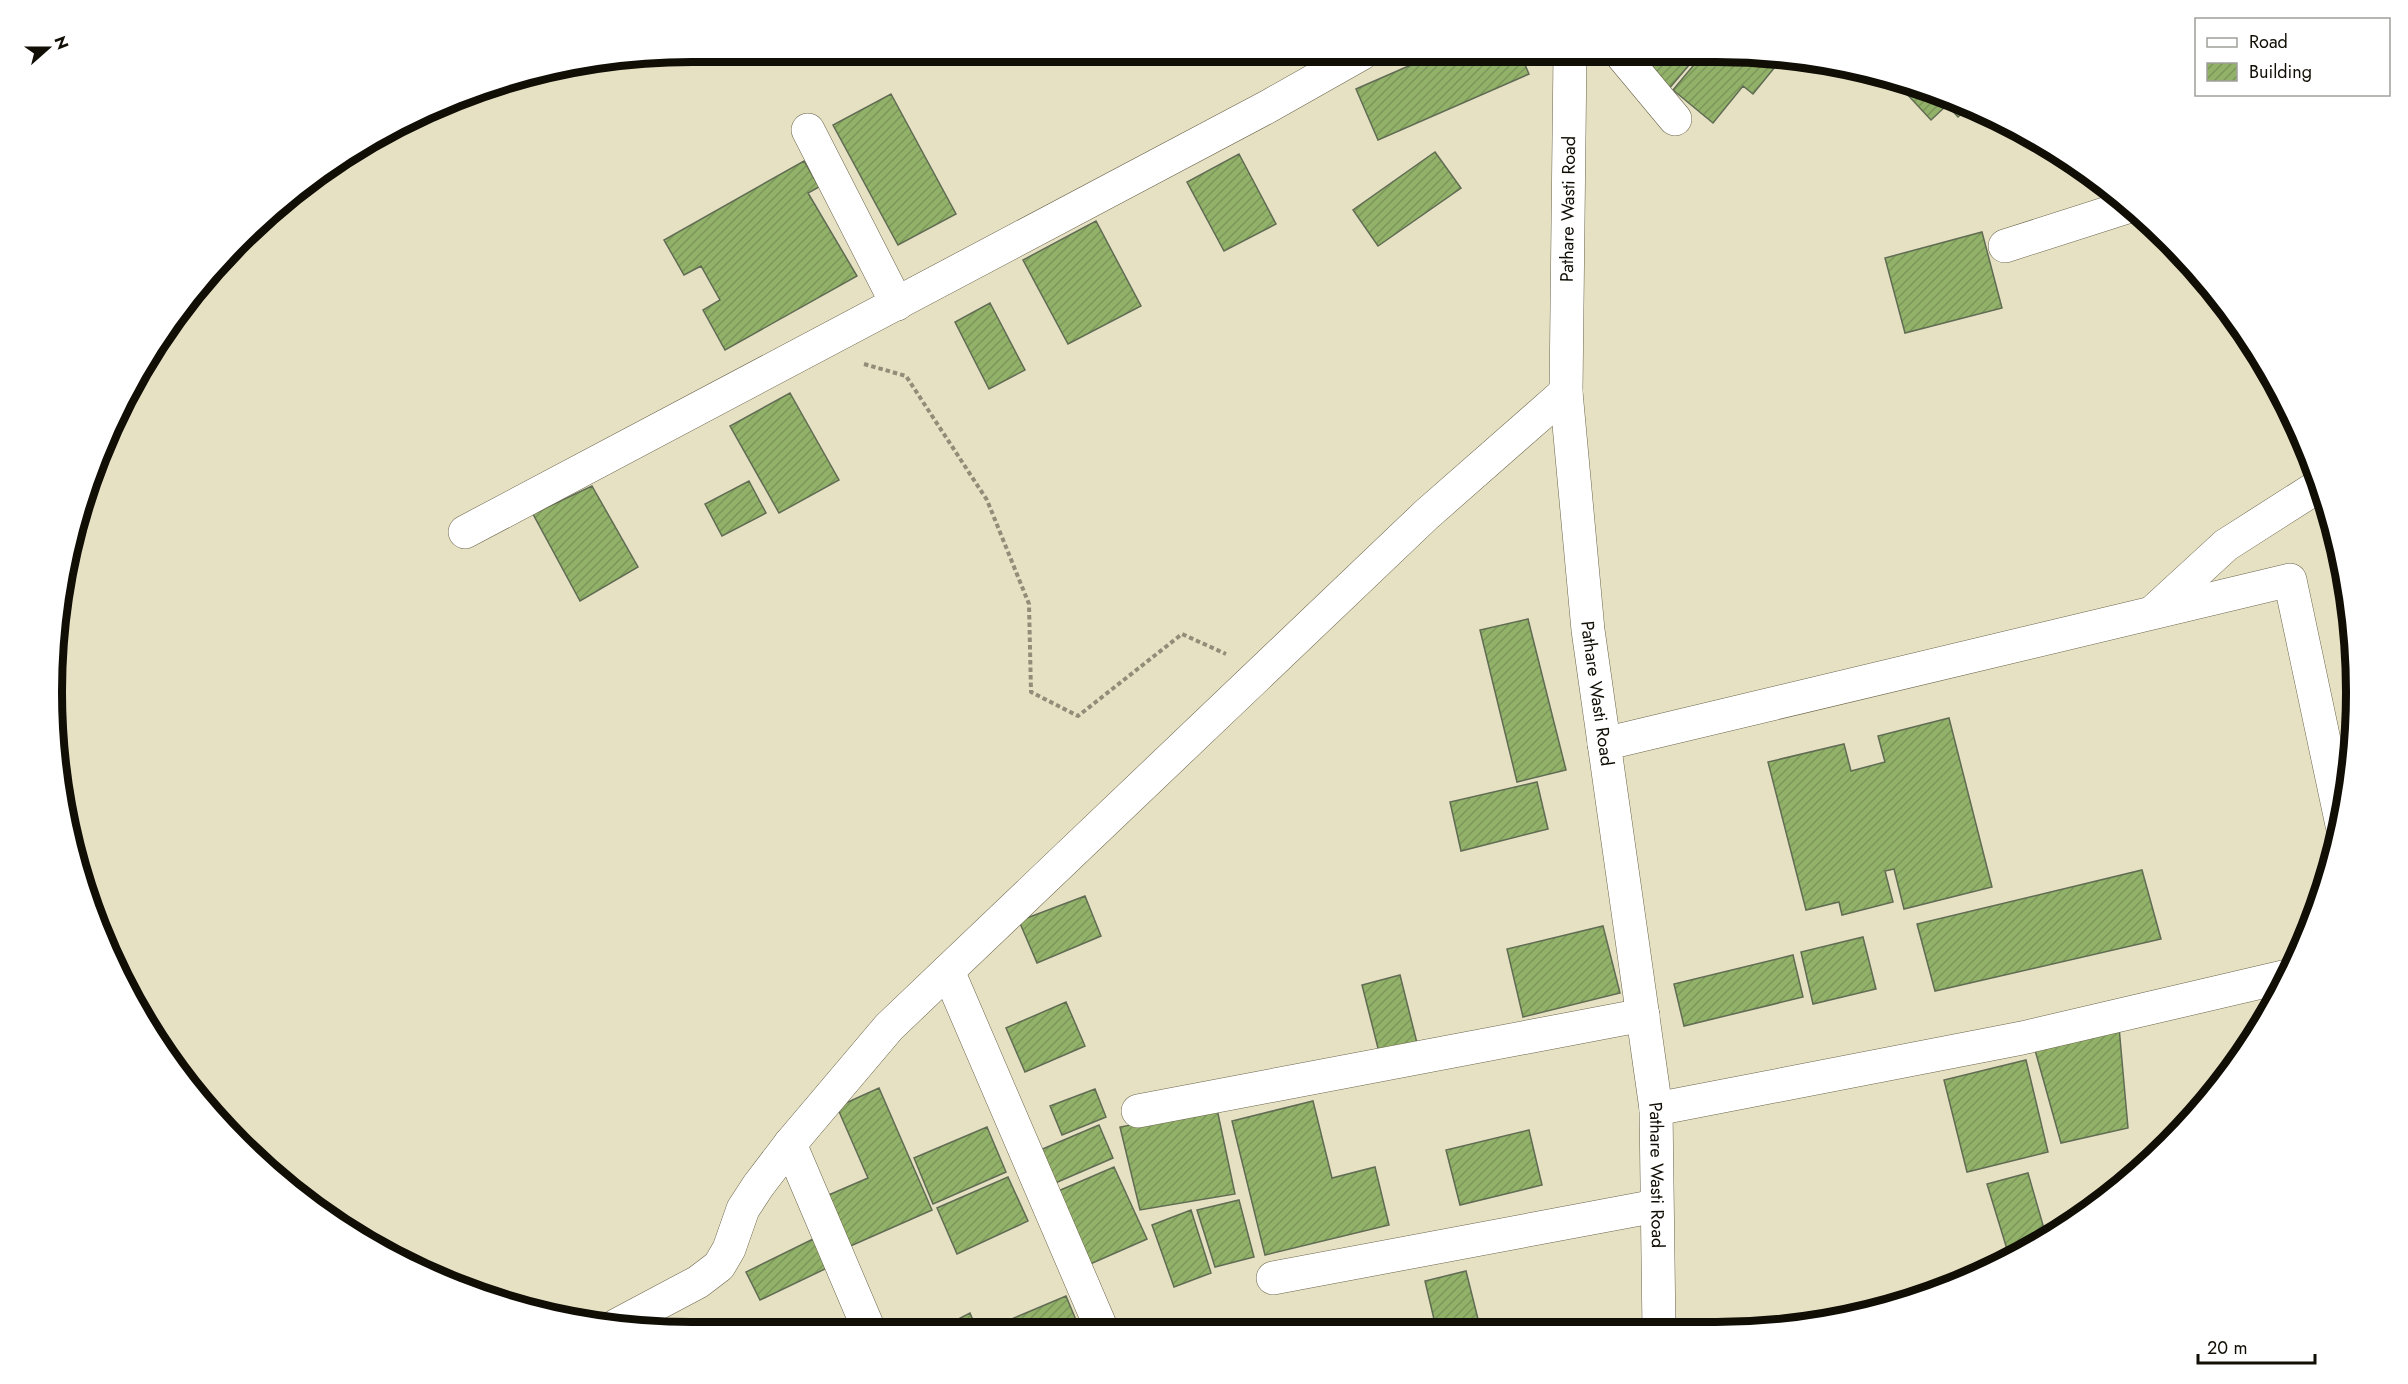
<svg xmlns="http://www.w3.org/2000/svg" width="2408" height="1384" viewBox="0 0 2408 1384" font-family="Jost,sans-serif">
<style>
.building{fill:url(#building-hatch);stroke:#606c53;stroke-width:1.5}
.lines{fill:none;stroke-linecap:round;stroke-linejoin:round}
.minor-casing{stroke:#6a644a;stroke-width:34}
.path{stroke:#928d78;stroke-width:4;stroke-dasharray:4.5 3;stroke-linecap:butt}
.minor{stroke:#fff;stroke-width:33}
.labels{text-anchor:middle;stroke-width:4.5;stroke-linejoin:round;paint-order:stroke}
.street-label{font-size:18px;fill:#100e05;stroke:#fff}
.rim{fill:none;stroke:#100e05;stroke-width:8}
</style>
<defs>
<pattern id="building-hatch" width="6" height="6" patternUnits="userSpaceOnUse" patternTransform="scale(1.5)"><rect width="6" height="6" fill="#92b169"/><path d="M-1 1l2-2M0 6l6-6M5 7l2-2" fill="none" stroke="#7d975a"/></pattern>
</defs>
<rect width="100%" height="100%" fill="#e7e1c4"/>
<path class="building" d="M1758,52L1783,57L1753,94L1743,86L1713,123L1673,90L1698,60L1695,58L1668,90L1645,71L1657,57L1652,53Z
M1520,53L1529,74L1378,140L1356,89L1436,54Z
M1913,83L1922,85L1968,108L1958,117L1947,105L1931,120L1905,92Z
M891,94L956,214L898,245L833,125Z
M2044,145L2072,159L2099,181L2096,188L2065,171L2067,167L2052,159L2055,153Z
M1435,152L1461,188L1378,246L1353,210Z
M1239,154L1276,224L1224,251L1187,182Z
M804,161L819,187L808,193L857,276L725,350L703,310L720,300L701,266L684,275L664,240Z
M1096,221L1141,306L1068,344L1023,260Z
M1982,232L2002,308L1905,333L1885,258Z
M990,303L1025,370L989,389L955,322Z
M790,393L839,480L779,513L730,426Z
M749,481L766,513L722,536L705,504Z
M592,486L638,567L580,601L533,514Z
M1528,619L1566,770L1517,782L1480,630Z
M1949,718L1992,887L1904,909L1894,869L1885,871L1893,902L1842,915L1839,902L1806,910L1768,762L1844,744L1851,771L1885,762L1878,736Z
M1537,782L1548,829L1461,851L1450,802Z
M2142,870L2161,939L1935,991L1917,924Z
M1085,896L1101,936L1037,963L1019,921Z
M1603,926L1620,993L1523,1017L1507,949Z
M1863,937L1876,989L1813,1004L1801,952Z
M1793,955L1803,997L1684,1026L1674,984Z
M1400,975L1419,1051L1381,1060L1362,985Z
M1066,1002L1085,1046L1025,1072L1006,1028Z
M2119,1027L2128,1128L2061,1143L2035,1050Z
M2026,1060L2048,1152L1967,1172L1944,1080Z
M879,1088L932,1210L846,1248L824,1197L868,1178L837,1107Z
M1095,1089L1106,1117L1062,1135L1050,1106Z
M1313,1101L1332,1178L1375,1167L1389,1225L1265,1255L1232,1121Z
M1217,1109L1235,1194L1140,1210L1120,1127Z
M1099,1125L1113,1158L1053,1184L1038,1151Z
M987,1127L1006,1172L933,1204L914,1158Z
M1529,1130L1542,1185L1460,1205L1446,1150Z
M1114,1167L1147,1239L1088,1265L1056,1192Z
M2028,1173L2047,1239L2037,1247L2010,1259L1987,1184Z
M1008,1177L1028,1221L957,1254L937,1208Z
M1239,1200L1254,1257L1215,1267L1197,1210Z
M1191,1210L1211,1273L1174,1287L1152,1225Z
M813,1239L827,1268L760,1300L746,1272Z
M1466,1271L1481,1331L1437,1332L1425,1281Z
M1066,1296L1081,1332H989L988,1329Z
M970,1313L978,1332H933Z"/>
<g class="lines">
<g class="minor-casing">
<g id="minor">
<path id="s1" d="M1570,53L1566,392L1588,630L1656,1109L1659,1332"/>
<path d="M1620,53L1675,119"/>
<path d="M808,130L897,304"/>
<path d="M2005,246L2130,206"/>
<path d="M465,532L1269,106L1361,54"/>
<path d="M2153,612L2226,545L2320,485"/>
<path d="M1604,744L2290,580L2342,825"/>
<path d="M948,971L1103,1332"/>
<path d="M1656,1109L2022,1038L2287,976"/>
<path d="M1138,1111L1643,1015"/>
<path d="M790,1144L870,1332"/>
<path d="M1273,1278L1656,1206"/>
<path d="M617,1325L698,1282L719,1266L729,1249L743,1209L758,1186L790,1144L889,1027L1426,515L1566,392"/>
</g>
</g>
<path class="path" d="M864,364L906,376L987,500L1029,604L1031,692L1078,716L1182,634L1226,654"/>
<use href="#minor" class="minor"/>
</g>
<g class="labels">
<g class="street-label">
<text transform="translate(1568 209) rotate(-89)" y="6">Pathare Wasti Road</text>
<text dy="6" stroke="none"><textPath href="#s1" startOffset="642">Pathare Wasti Road</textPath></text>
<text dy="6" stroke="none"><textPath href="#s1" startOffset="1128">Pathare Wasti Road</textPath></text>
</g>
</g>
<path d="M0 0H2408V1384H0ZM692 62H1716A630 630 0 0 1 2346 692V692A630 630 0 0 1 1716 1322H692A630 630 0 0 1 62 692V692A630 630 0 0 1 692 62Z" fill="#fff" fill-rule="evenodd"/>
<path class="rim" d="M692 62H1716A630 630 0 0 1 2346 692V692A630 630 0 0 1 1716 1322H692A630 630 0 0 1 62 692V692A630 630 0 0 1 692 62Z"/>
<rect x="2195" y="18" width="195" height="78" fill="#ffffff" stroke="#9f9f9b" stroke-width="1.5"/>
<rect x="2207" y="38" width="30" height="9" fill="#ffffff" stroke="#9f9f9b" stroke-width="1.5"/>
<text x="2249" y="48" font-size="18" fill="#100e05">Road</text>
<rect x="2207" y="63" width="30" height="18" fill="url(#building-hatch)" stroke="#9f9f9b" stroke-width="1.5"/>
<text x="2249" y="78" font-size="18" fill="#100e05">Building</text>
<g transform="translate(48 48) rotate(69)" stroke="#ffffff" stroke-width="4.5" paint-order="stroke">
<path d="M0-4.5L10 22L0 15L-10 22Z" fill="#100e05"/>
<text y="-9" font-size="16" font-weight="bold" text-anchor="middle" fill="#100e05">N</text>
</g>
<path d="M2198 1354v9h117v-9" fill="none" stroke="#100e05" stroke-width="3"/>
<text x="2207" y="1354" font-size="18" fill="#100e05" stroke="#ffffff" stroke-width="4.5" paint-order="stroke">20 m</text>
</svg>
